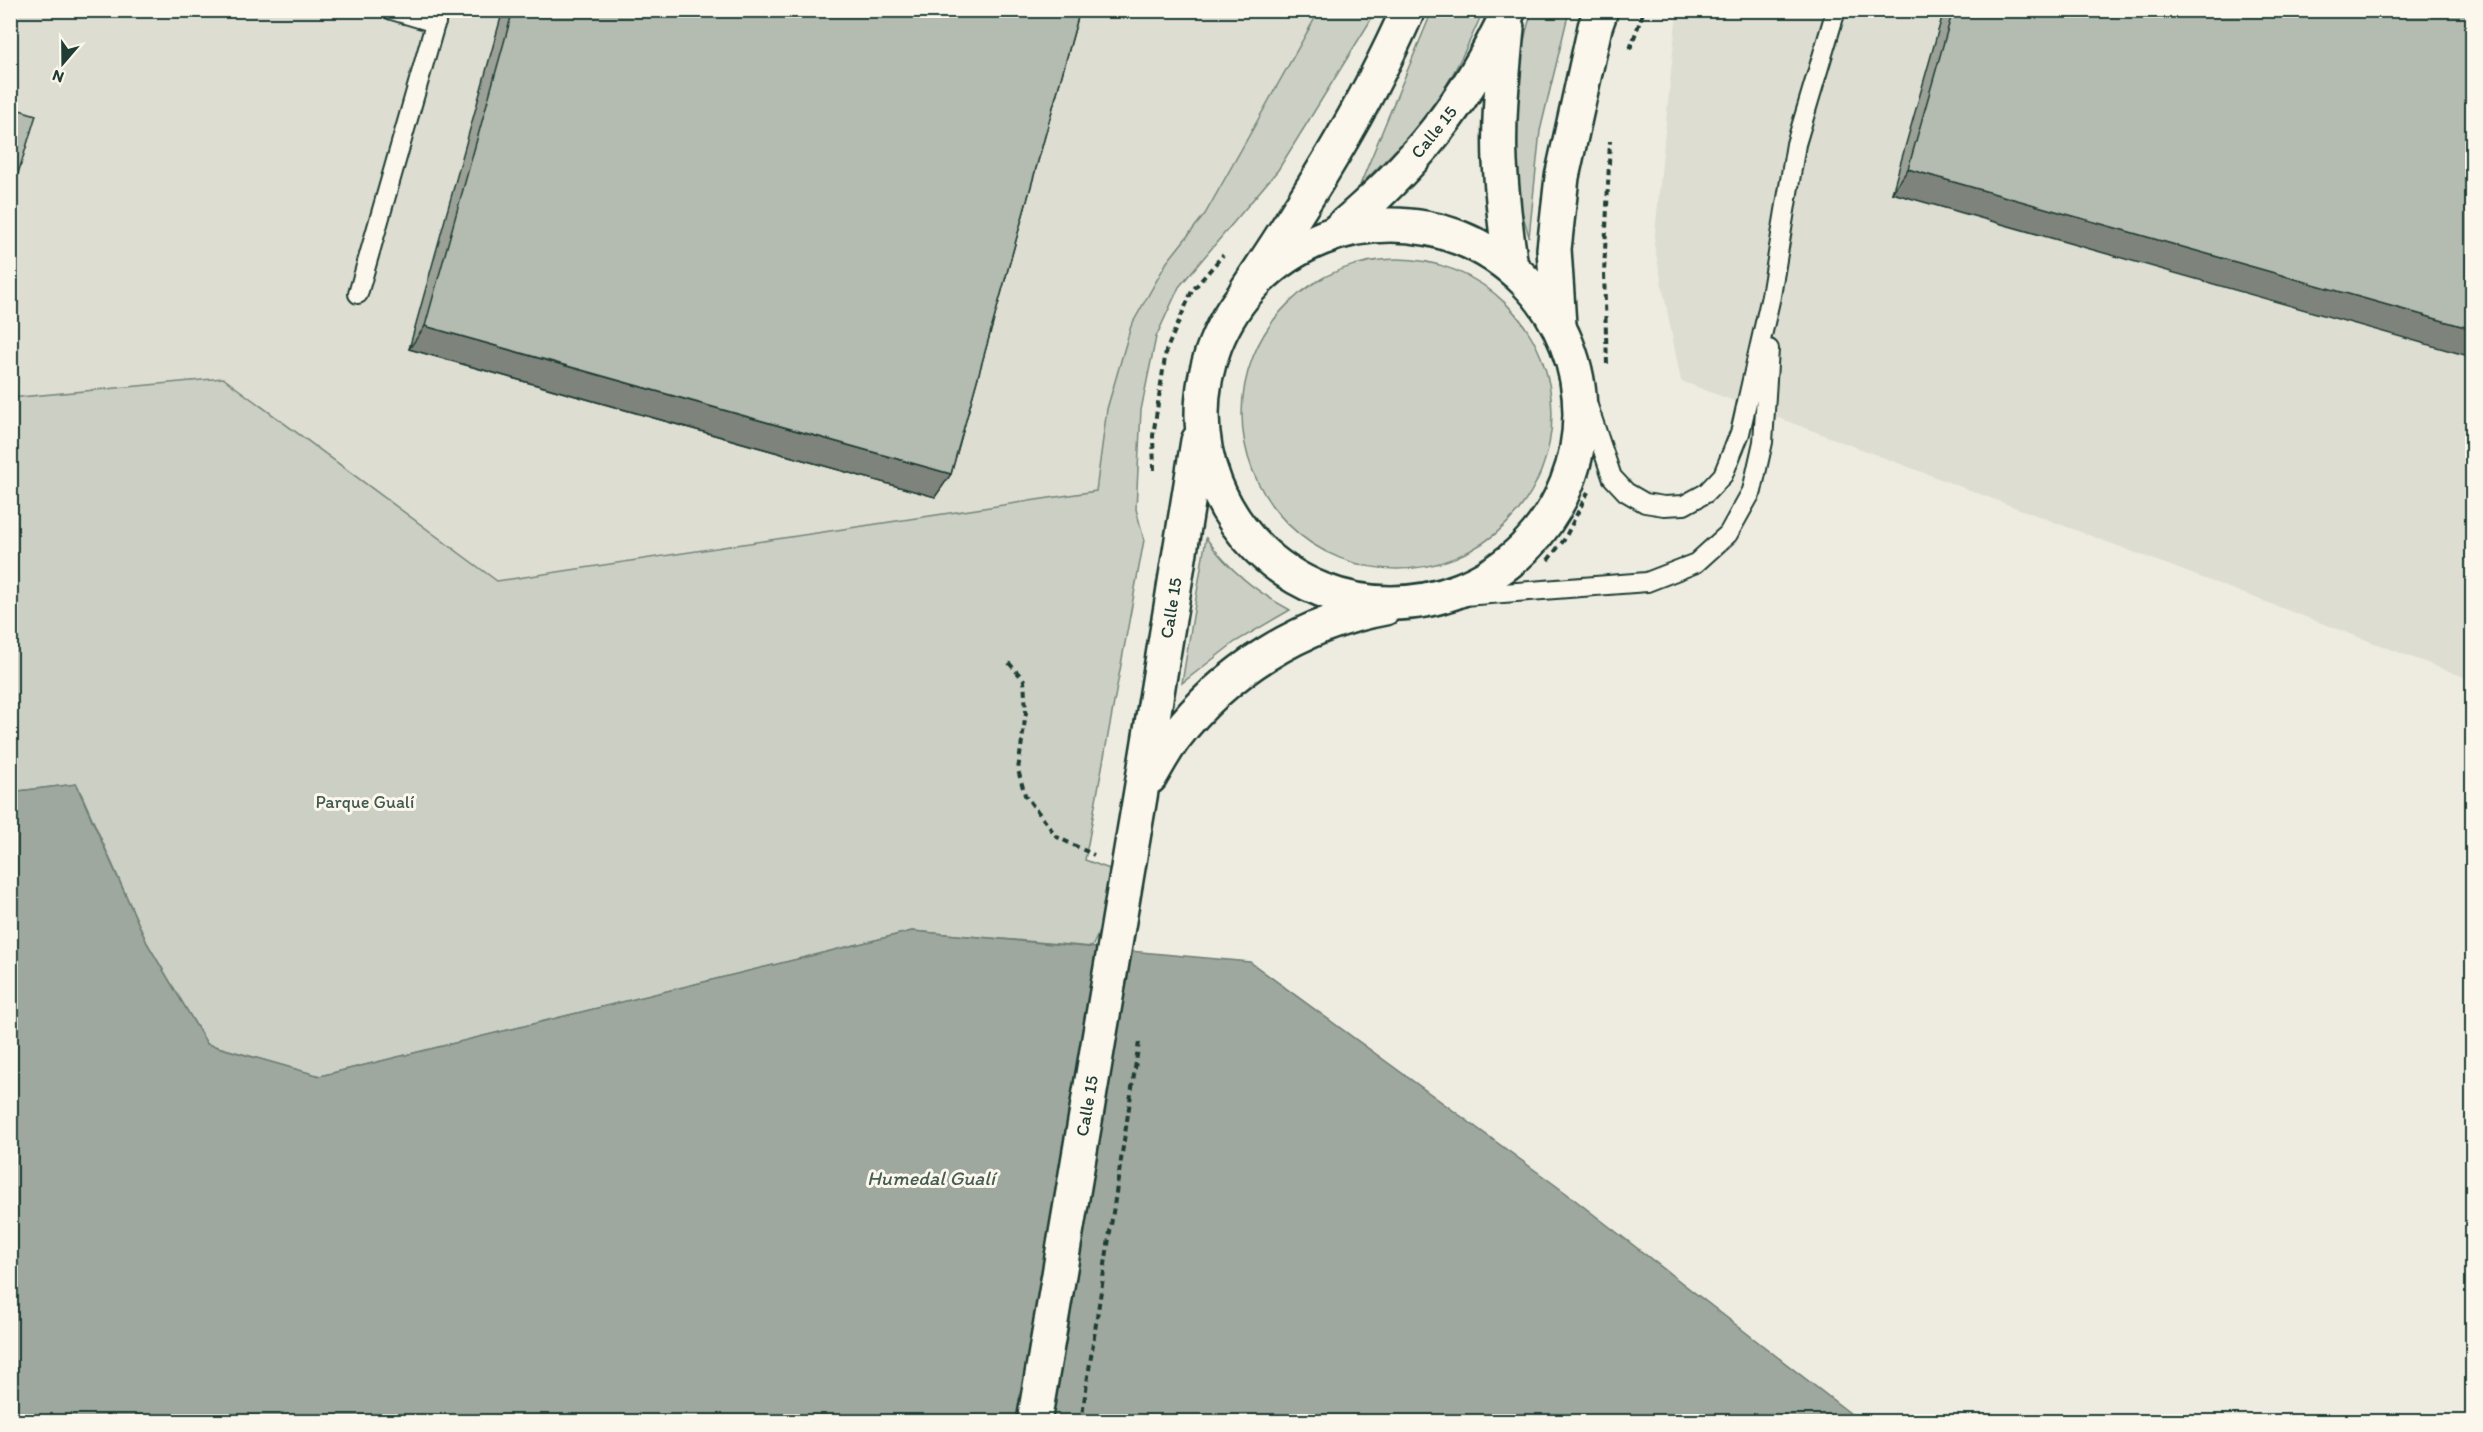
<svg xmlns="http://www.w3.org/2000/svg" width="2483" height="1432" viewBox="0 0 2483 1432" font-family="Itim,sans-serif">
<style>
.built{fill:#ddddd2}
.green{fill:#cbcfc4;stroke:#75867c;stroke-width:1.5}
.water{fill:#9fa89f;stroke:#6c7d74;stroke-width:1.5}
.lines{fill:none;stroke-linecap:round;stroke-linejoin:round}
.lane-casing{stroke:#1f3d34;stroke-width:22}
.secondary-casing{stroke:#1f3d34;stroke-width:38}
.primary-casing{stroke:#1f3d34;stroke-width:38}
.path{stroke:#1f3d34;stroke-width:4;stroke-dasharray:6 4.5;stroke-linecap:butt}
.lane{stroke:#fbf7ec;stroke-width:18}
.secondary{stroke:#fbf7ec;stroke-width:33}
.primary{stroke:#fbf7ec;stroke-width:33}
.wall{fill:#9ba197;stroke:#1f3d34;stroke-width:1.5}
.shaded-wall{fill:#7e837b;stroke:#1f3d34;stroke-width:1.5}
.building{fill:#b4bbb0;stroke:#1f3d34;stroke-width:1.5}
.labels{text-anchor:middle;stroke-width:6;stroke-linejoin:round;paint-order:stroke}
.street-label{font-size:18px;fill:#1f3d34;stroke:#fbf7ec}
.park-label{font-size:18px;fill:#415a51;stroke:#fbf7ec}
.water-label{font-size:20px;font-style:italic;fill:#455d54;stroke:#fbf7ec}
</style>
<rect width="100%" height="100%" fill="#eeece1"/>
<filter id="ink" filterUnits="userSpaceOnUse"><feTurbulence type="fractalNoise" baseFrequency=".0167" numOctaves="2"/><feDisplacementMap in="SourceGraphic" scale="12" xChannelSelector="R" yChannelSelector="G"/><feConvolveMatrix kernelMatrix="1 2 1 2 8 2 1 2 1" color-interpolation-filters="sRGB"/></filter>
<g filter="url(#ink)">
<path class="built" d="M11,11H1319L1204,214L1167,262L1107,409L1096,491L497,581L223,378L11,398Z
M1677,11H2472V680L1681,381L1654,244Z"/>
<path class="green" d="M1319,11H1373L1369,23L1278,170L1179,287L1156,337L1141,410L1136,509L1144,540L1085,860L1126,875L1092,947L912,931L320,1076L207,1044L147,943L77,784L11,792L10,398L223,378L497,581L1096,491L1107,409L1131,326L1167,262L1205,214Z
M1432,11H1483C1469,44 1454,76 1433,106C1412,135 1386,160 1360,185Z
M1532,11H1569L1540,131L1529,237C1525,221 1519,205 1516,188C1505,130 1515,66 1532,11Z
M1242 414a155 155 0 1 1 310 0a155 155 0 1 1-310 0Z
M1206,538C1229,570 1255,591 1290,610L1235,642L1182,683Z"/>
<path class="water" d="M76,784L147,943L207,1044L320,1076L912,931L1250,962L1566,1193L1860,1421H11L10,792Z"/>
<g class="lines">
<g class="lane-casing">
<path id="lane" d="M392,10L436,23
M358,294L439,10
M1577,373L1612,477L1626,492L1645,503L1664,506L1684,505L1706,493L1723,475L1740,433L1771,296L1796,144L1836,10
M1438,598L1647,582L1696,563L1728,534L1752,491L1763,442L1769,349"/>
</g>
<g class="secondary-casing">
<path id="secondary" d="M1507,28C1503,73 1498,117 1500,162C1502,197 1506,232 1511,267
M1202 414a189 189 0 1 1 378 0a189 189 0 1 1-378 0Z
M1336,232C1414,166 1466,104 1509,10
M1150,777C1158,764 1165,750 1174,738C1225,671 1301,623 1385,608
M1034,1422L1141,791L1198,441"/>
</g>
<g class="primary-casing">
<path id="primary" d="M1246,291C1306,201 1364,110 1408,10
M1559,325L1554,249L1562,177L1595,27L1601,10"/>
</g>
<path class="path" d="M1630,49L1644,10
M1607,364L1604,273L1610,141
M1154,470L1153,436L1166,351L1192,291L1223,255
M1548,560L1564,540L1588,492
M1009,663L1024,680L1026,712L1018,770L1025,795L1057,837L1094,855
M1081,1422L1139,1042"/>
<use href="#lane" class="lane"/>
<use href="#secondary" class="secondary"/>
<use href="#primary" class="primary"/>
</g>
<path class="wall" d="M503,10H1080L951,474L935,497L409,349Z
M1944,10H2472L1892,193Z"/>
<path class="shaded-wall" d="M1908,169L2472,329V357L1892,193Z
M425,326L951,474L935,497L409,349Z"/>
<path class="building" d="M513,10H1080L951,474L425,326Z
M1953,10H2472V329L1908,169Z
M10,107L36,115L10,200Z"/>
</g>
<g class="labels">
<g class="street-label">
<text transform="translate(1434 132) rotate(-51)" y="6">Calle 15</text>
<text transform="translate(1171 608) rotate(-81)" y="6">Calle 15</text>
<text transform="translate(1087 1106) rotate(-80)" y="6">Calle 15</text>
</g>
<g class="park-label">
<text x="365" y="808">Parque Gualí</text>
</g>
<g class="water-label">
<text x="931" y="1185">Humedal Gualí</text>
</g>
</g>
<rect width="2483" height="1432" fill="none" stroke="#fbf7ec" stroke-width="36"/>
<rect x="18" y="18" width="2447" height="1396" fill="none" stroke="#1f3d34" stroke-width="2" filter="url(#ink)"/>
<g transform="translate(63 63) rotate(200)" stroke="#fbf7ec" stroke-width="4.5" paint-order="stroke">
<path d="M0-4.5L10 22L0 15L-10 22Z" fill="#1f3d34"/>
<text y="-9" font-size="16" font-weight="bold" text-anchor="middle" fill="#1f3d34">N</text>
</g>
</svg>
